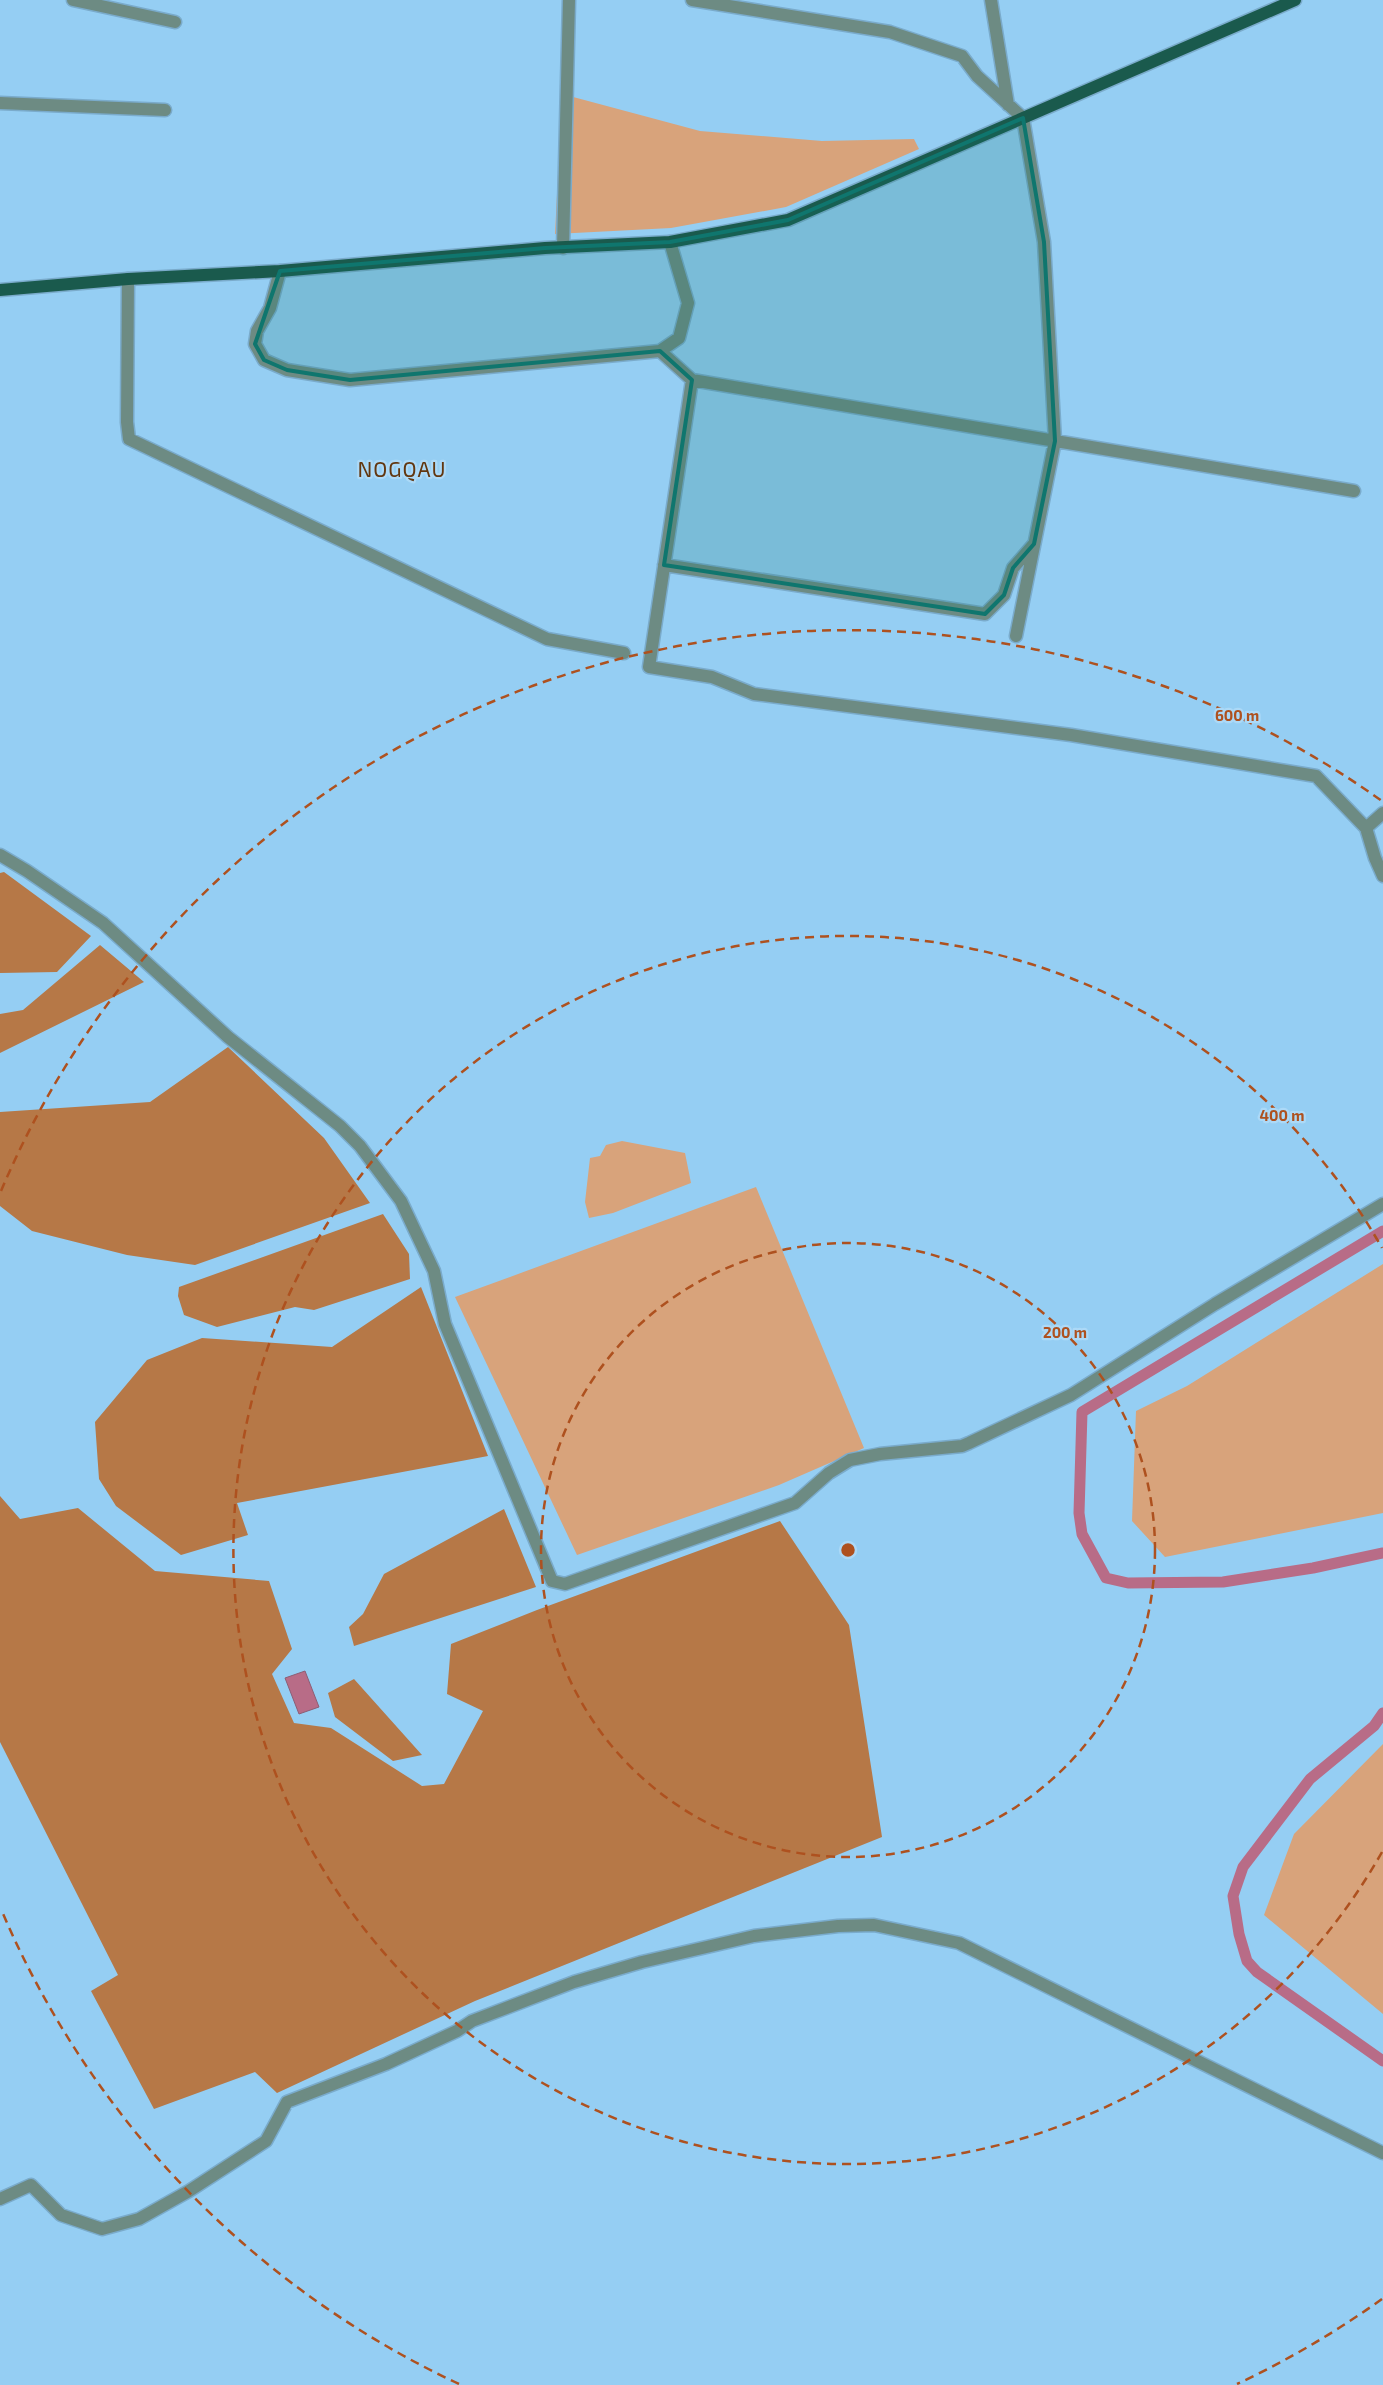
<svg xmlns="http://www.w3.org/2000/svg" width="1383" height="2385" viewBox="0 0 1383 2385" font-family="'Exo 2',sans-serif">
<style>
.green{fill:#d8a37b}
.forest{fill:#b67847}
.water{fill:#b86c87;stroke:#8c5e75}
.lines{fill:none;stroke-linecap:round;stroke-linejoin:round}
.canal{stroke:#b86c87;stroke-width:11}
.minor-casing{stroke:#7aabcb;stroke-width:15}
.major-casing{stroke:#7aabcb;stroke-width:15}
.minor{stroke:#6d8b83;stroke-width:12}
.major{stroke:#1a5a4d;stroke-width:12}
.marked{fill:#0f766e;fill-opacity:0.2;stroke:#0f766e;stroke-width:4;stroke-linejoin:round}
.ring{fill:none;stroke:#ae511f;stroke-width:2.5;stroke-dasharray:9 6}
.labels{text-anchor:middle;stroke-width:4.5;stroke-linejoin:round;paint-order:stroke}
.quarter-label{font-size:21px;letter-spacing:1px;fill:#623710;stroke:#acd9f7}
.centre{fill:#ae511f;stroke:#acd9f7;stroke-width:2.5}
.ring-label{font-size:15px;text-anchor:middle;font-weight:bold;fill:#ae511f;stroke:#acd9f7;stroke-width:4.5;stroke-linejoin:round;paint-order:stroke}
</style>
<rect width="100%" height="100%" fill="#95cef3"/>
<path class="green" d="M562,94L700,131L822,141L914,139L919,149L786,207L671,228L555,234Z
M622,1141L685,1153L691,1183L613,1213L589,1218L585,1202L590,1158L600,1156L606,1145Z
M756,1187L864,1448L779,1485L577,1555L455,1297Z
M1383,1264V1513L1165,1557L1132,1521L1136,1411L1187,1386Z
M1383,1744V2014L1264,1915L1294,1834Z"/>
<path class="forest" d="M4,872L91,936L57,972L0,973V873Z
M100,945L144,982L0,1053V1014L23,1010Z
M228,1047L324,1138L370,1203L195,1265L127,1255L32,1231L0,1206V1112L150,1102Z
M383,1214L409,1254L410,1279L314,1310L295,1307L217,1327L184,1315L178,1296L179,1287Z
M421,1287L488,1456L237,1503L248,1535L181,1555L116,1506L99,1479L95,1422L147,1360L202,1338L332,1347Z
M0,1496L20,1519L78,1508L155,1571L269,1581L292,1649L272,1674L294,1723L331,1728L422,1786L444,1784L483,1711L447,1694L451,1644L537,1610L780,1521L849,1625L882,1837L475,2001L277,2093L255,2072L154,2109L91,1991L118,1975L0,1742Z
M504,1509L536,1587L354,1646L349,1627L363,1614L384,1574Z
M354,1679L422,1755L393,1761L335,1717L328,1693Z"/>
<path class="water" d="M305,1671L319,1707L299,1714L285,1678Z"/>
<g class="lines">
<path class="canal" d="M1383,1231L1082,1412L1079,1513L1082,1534L1106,1578L1128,1583L1223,1582L1313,1568L1383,1553
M1383,1713L1374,1726L1310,1779L1243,1867L1233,1896L1239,1934L1247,1961L1257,1972L1383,2061"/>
<g class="minor-casing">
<path id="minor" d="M73,0L175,22
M692,0L890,32L962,56L977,76L1023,118L1044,242L1055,441L1016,636
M991,0L1008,105
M0,103L165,110
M563,248L569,0
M280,271L270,308L257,331L255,344L264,360L287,370L350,380L660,351L679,338L688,303L670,242
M128,279L127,422L129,439L547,639L624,653
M660,351L692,380L1354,491
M692,380L649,667L712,677L754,694L1071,735L1316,776L1366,828
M664,565L985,614L1004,595L1013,568L1034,544
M1383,813L1366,828L1375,858L1383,876
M0,855L27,871L103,923L228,1037L340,1126L360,1146L401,1201L434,1271L445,1324L552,1581L565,1584L795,1503L829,1473L850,1460L880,1454L962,1446L969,1443L1071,1395L1215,1304L1383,1204
M0,2199L31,2185L61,2215L102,2229L139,2219L189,2191L266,2141L287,2102L386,2064L457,2031L472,2021L574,1982L642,1962L754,1936L838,1926L874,1925L959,1943L1383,2153"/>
</g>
<g class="major-casing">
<path id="major" d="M0,290L128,279L280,271L545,248L670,242L788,220L1295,0"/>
</g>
<use href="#minor" class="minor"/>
<use href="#major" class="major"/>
</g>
<path class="marked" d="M1023,118L1044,242L1055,441L1034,544L1013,568L1004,595L985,614L664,565L692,380L660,351L350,380L287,370L264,360L255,344L280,271L545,248L670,242L788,220Z"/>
<g class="ring">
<circle cx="848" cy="1550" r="307"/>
<path d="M1382 1852A614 614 0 1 1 1382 1248"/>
<path d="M1382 2299A920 920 0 0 1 1237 2384M459 2384A920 920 0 0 1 1 1909M1 1191A920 920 0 0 1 1382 801"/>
</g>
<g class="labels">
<g class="quarter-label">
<text x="402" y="477">NOGQAU</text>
</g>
</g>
<circle cx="848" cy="1550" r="8" class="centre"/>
<g class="ring-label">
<text x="1237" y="721">600 m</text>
<text x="1282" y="1121">400 m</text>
<text x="1065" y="1338">200 m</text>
</g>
</svg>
